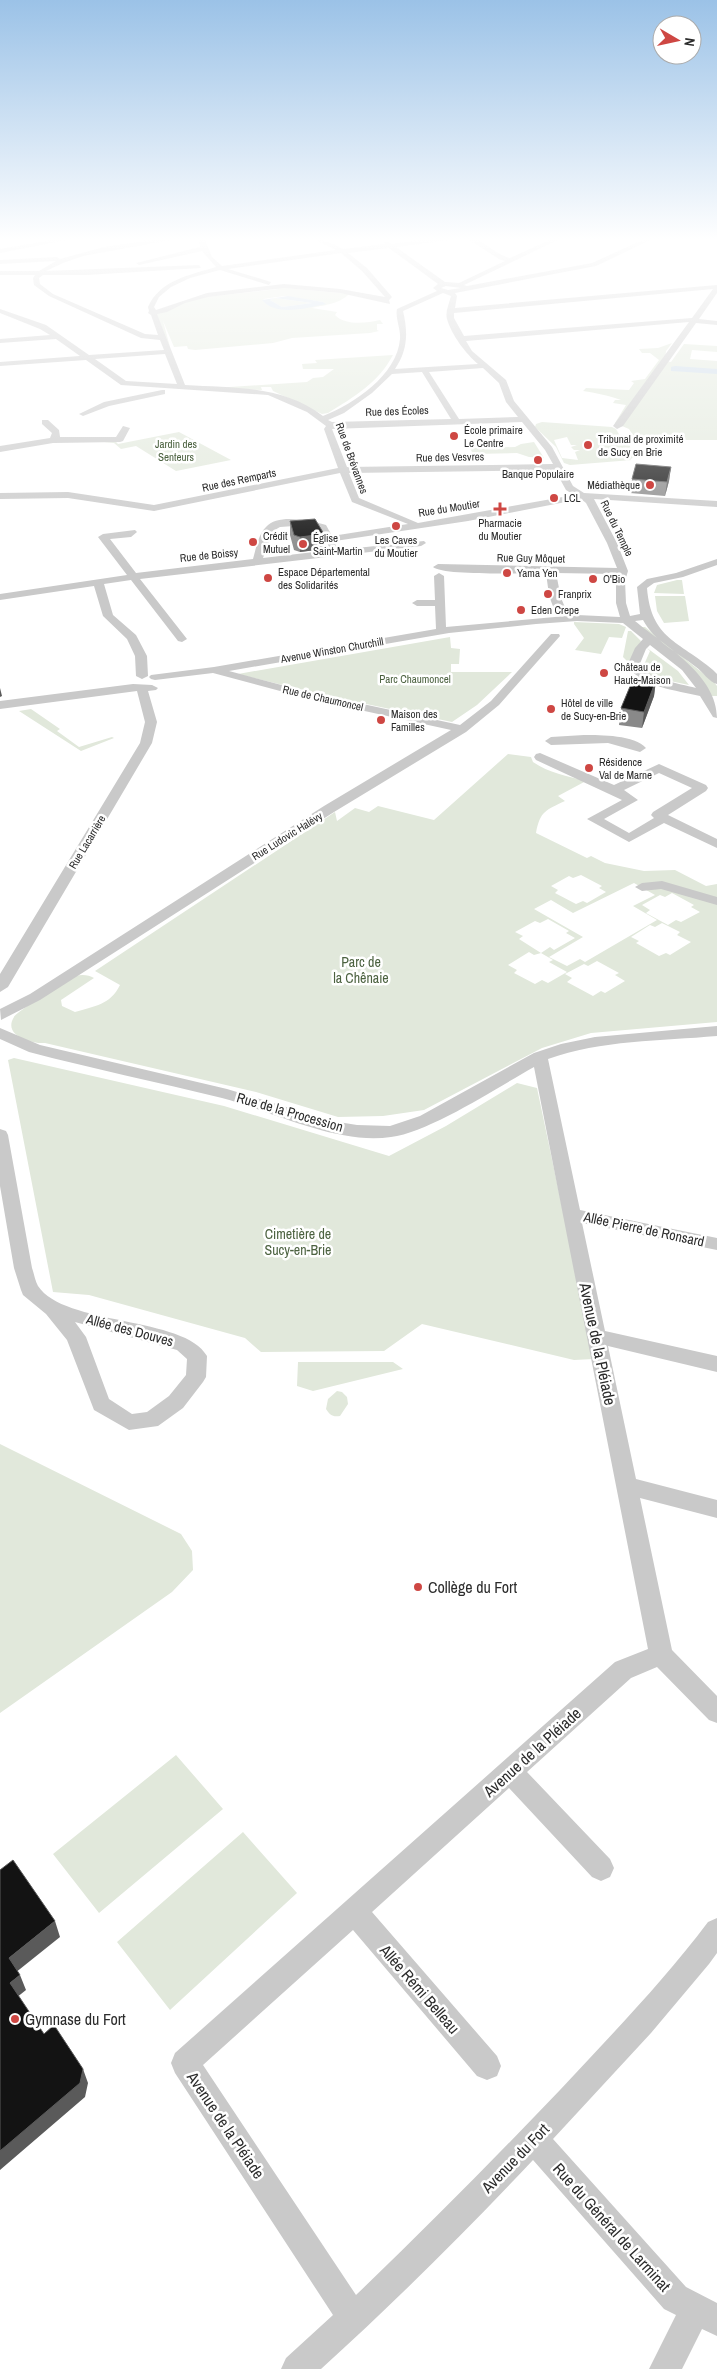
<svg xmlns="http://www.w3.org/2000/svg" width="717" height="2369" viewBox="0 0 717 2369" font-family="'Archivo Narrow',sans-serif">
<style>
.green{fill:#e1e8db;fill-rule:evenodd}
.water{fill:#c9d8e6;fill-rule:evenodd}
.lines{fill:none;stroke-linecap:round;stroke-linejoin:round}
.minor{fill:#c9c9c9;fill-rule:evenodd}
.wall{fill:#898989}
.shaded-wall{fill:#5a5a5a}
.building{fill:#131313;stroke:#5a5a5a}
.poi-dot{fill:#ce4743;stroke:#fff;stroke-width:2}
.labels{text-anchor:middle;stroke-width:5;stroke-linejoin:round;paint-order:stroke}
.far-street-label{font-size:11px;fill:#2c2c2c;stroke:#fff}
.far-poi-label{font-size:11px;fill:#2c2c2c;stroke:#fff;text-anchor:start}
.far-park-label{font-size:11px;fill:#4c6240;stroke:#fff}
.park-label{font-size:14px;fill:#4c6240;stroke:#fff}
.street-label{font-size:14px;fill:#2c2c2c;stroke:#fff}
.near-street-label{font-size:16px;fill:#2c2c2c;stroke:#fff}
.near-poi-label{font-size:16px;fill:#2c2c2c;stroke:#fff;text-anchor:start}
</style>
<rect width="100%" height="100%" fill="#fff"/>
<path class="green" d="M276,287L349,294C338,305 322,305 312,308L337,312L335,315C345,326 367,323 380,320L383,324H377V330L379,331L370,333L292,338L273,343L195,350L188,349L187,346L174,347L163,321L170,347L156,313L197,298L278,289ZM284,296L323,302L324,304C303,306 279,317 263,299Z
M275,298L312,303L282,307L270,300Z
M672,343L666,351L665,361L671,362L684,344L717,346V352L692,350L690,359L717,361V440H636L629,429L615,423L626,405L613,403L615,400H621C607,395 596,393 583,391L586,388L629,390L634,383L631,381L645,379L659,360L650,353H642L639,349L658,348Z
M393,355C378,383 354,397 328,413L322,414L273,391L271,387H261L262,390L215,388L307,382L313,378L323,377L334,369H303L302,364L317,363L315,360Z
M542,422L612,427L616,429L620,436H627L633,457L630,460H632L570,465L564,463L556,447L535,427L536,424ZM567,437L571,445H577L571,447L574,450H580L575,452L578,460L562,458L554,440Z
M179,432L231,460L176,471L136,446L121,449L114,443L104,442H116L118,444Z
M534,442L544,458L529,457L517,453L473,454L470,448L515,447L521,444Z
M677,580H682L684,594L654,593L657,585Z
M655,596H685L689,621L664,623L657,611Z
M574,622L619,624L626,627L622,638L609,637L601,654L575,650L584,638L574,624Z
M640,627H645L714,682L717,686V696H711Z
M628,631H631L641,641L631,660L627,661L623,657Z
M450,637L451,648L460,649L459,664H451V672H512L477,705L452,722L328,696L238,674Z
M647,648L678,671L689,685L656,678L643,670V667L650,651Z
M31,709L60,729L57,731L79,747L112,737L114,738L81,751L19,711Z
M508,754L531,757L533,762C549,773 567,776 586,781L558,796L565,801C546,810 540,811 536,833L587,858L591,856L605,863L644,871L675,870L706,886L717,884V1022L591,1033L542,1048L424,1110L383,1116L338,1117L256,1092L45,1043C33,1044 2,1036 14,1017C18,1011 69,977 76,976C82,974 89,975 94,978L61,1000L62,1006L75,1012C95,1006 110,1005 120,985L95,971L335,812L337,821L355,808L369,812L378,806L434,820ZM581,875L602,886L599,888L606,892L587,903L583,901L576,904L555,893L558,890L551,886L569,876L573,878ZM634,883L655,895L633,906L657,920L585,962L580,959L567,966L549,957L583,937L534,909L551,900L573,913ZM672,893L694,905L691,907L700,912L681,922L676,920L668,925L646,913L650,910L642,905L660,895L665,897ZM548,919L569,931L566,933L575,938L554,950L550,947L541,953L519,939L523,936L515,932L535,921L540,923ZM662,923L680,932L677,935L691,942L670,955L666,953L659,956L636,943L639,941L631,937L650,925L655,927ZM529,952L534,955L541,953L553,960L549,962L567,972L548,983L542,980L535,984L514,973L517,970L508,965ZM597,961L619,973L615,975L625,981L605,993L601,991L593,996L567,982L572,978L565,974L584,964L588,966Z
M14,1058L224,1106L389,1156L446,1126L517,1083L537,1088L594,1359L574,1360L422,1324L384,1351L261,1352L245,1338L89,1295L53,1292L8,1060Z
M298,1362H393L403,1369L313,1391L297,1386Z
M337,1391L342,1392L347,1397L348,1404L340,1416C332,1417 330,1415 326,1409L328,1399Z
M0,1444L181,1534L192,1551L193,1570L172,1592L0,1713Z
M176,1755L223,1809L99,1913L53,1854Z
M243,1832L297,1893L170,2010L117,1942Z"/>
<path class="water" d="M288,296L323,302L326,304C307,308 276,317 262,300ZM275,298L312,303L282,307L270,300Z
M675,366L717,369V374L671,371V367Z"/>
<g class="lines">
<path class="minor" d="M69,237H82L0,253V249Z
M171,237H187L83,256L63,263L46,271L199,265L201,268L86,275H43L39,278L40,284L53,294L145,334L158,335L151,315L148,313L149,311L148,307C160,280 190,275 216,267L202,251L139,265L136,263L200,247L198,237H204L212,257L222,266L336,250L310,237H318L343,249L385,244L384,243L387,241L392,244C409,242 459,232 473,238C487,243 496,255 510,258L556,237H564L464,285L467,286L592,263L649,237H657L596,266L455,293L457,296L455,308L717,285V293L699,319L717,321V325L696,323L623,426L617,429L613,426L689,322L466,341L472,351L506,380L514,401L552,447L573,486L584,493L717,501V507L594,499L617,543L628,571L625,581L626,603L630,616L640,614L637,587L647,579L676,573L717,559V565L683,577L654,583L647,588C651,639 679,641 713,670L717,674V684C709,682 703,672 696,667C677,652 655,642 643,620L635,621C665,646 717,675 717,718L713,717L700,696C676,690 644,688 627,666L635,648L643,639L623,623L577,621L536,624L449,633L229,671L312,693L460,725L491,701L551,634H559L560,636L499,705L466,732L334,812L40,1000L1,1020L0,1009L30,994L324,806L451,730L310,699L213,673L155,680L151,679L149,677L151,675L214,667L436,629L435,606H417L412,603L417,600H435L434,576L439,573L444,576L446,627L577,615L620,617L616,603V574L556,573L561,598L567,612L562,615C549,611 548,585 546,573C528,573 443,576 433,567L438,564L617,568L607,543L586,503L581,499L468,521L335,541L337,550L424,541L426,543L421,546L140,579L187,639L182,642L178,641L131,580L104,584L113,615L136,635L147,656L148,676L142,679L136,676L135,656L127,639L103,616L94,586L0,600V594L127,575L98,537L103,534L135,530L137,532L131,537L110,539L136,573L253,559C256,549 258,535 266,527C278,513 311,521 326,525L332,536L408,524L352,502L340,473L154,511L68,498L0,499V493L68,492L154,505L338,468L324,429L326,426L307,412L268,395L121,385L86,360L0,366V362L80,356L56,339L0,343V339L50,335L40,329L0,313V309L46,325L89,355L164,350L160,340L141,338L49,296L34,285L33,278L35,275H0V271H39L56,261L0,264V260L57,257L60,259L104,247ZM466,238L499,259L505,261L459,283L445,282L396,247ZM389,248L438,284L433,288L437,291L397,309C395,318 401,329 400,339C397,375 354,404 323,416C282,385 234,388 185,385L157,314L167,312L185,303L208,297L284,288L340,293L390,304L389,300L392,297L367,268L348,253ZM341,253L362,271L385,297L340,289L284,284L207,293L156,310L154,307L159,297L171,287L190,278L220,270L269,285L271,282L228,269ZM446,286L461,288L448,290L441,288ZM713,289L692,318L464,336L454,318V313ZM443,293L451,296C449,304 445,312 447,319C451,334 466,354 478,364L395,369C408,350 408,332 403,311ZM165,354L177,384L126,381L95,359ZM483,368L499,383L506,402L518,417L459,419L429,372ZM422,372L451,419L332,422L328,420L344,413L372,393L392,374ZM522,422L545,450L553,464L347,467L332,429ZM555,470L566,490L574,495L418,523L359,498L349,473ZM294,526L319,529L331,550L263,558L273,531L280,527ZM650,645L682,670L696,688C677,683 653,680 639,666L646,649Z
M707,237H717V240L708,238Z
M162,390H165V394L109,406L83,416L79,414L104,402Z
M42,420H48L59,430L60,437H116L123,426L130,428L123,441L120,442L53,443L0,452V446L50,438L52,433L42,424Z
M133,684L152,685L158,688L156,690L148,691L157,722L152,743L8,987L0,992V974L140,743L145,722L137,691L0,709V701Z
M584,735C601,735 635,735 646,748L640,752L608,743L551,745L545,741L551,737Z
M540,753L614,785L659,764L706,785L708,788L706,791L668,815L717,839V848L664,823L629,842L587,819L622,800L536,760L534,757L536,754ZM659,773L692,788L653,812L651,815L654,818L629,833L604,819L638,800L624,790Z
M662,881L717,897V905L661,889L642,891L635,887L642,883Z
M717,1026V1036C661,1041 601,1040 548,1059L580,1210L717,1238V1250L582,1223L605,1331L717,1356V1372L608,1346L636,1479L717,1500V1518L640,1498L672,1650L717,1696V1723L709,1720L657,1667L631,1678L527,1772L610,1859L614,1868L610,1877L601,1881L592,1877L509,1788L372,1912L497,2056L501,2066L497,2076L487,2080L477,2076L353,1930L203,2065L356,2295C426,2228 493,2160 560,2090C611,2035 663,1982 708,1922L717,1918V1953L709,1964L651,2033L553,2139L686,2287L717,2303V2336L702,2329L682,2369H649L676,2315L664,2309L533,2160C464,2233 394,2303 321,2369H281L286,2358L333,2315L175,2073L171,2063L175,2053L615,1662L648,1649L534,1067C498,1087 430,1132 391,1137C337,1145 274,1112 222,1098C158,1082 93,1069 29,1052L0,1039V1028L40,1045L227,1089L332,1121L357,1125L390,1126L420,1116L534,1053L561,1044L595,1037Z
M0,1129L6,1131L8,1135L32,1268C34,1273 35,1281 38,1286C64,1326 185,1316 207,1356L206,1377L203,1382L183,1408L158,1426L129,1430L94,1410L67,1340L46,1314L23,1295L21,1290L14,1268L0,1186ZM75,1322L177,1350L187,1359L186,1375L169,1396L147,1412L132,1414L109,1399L86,1337Z"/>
</g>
<path class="wall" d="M671,467L669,481L665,496L630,493L632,479Z
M290,521L324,534V549L300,552L294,550L290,535Z
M656,680L654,696L642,728L619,725L621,708Z"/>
<path class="shaded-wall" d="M671,467L669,481L665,496L667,482Z
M324,534V549L300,552V537Z
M656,680L654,696L642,728L644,712Z
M0,688L2,696L0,697Z
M55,1921L60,1937L15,1973L9,1958Z
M20,1975L26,1990L16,1998L10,1983Z
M83,2069L88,2083L85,2097L0,2170V2151Z"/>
<path class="building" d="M636,464L671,467L667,482L632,479Z
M315,519L324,534L300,537L294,535L290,521Z
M634,677L656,680L644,712L621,708Z
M13,1860L55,1921L9,1958L20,1975L10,1983L44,2034L54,2025L83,2069L80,2083L0,2151V1870Z"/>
<linearGradient id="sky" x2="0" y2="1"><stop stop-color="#9bc2e7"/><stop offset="0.42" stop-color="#fff"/><stop offset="1" stop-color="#fff" stop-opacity="0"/></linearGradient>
<rect width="717" height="569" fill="url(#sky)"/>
<g class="poi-dot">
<circle cx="454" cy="436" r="5"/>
<circle cx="588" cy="445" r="5"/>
<circle cx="538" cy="460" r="5"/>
<circle cx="650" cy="485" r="5"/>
<circle cx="554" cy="498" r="5"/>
<path d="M497.5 501.5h5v5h5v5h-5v5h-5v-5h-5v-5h5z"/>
<circle cx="396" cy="526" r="5"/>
<circle cx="253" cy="542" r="5"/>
<circle cx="303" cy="544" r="5"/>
<circle cx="507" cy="573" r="5"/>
<circle cx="268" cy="578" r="5"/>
<circle cx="593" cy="579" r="5"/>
<circle cx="548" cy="594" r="5"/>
<circle cx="521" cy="610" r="5"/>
<circle cx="604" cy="673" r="5"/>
<circle cx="551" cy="709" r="5"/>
<circle cx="381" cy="720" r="5"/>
<circle cx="589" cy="768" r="5"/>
<circle cx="418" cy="1587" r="5"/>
<circle cx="15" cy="2019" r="5"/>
</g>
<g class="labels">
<g class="far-street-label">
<text transform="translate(397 411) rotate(-2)" y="4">Rue des Écoles</text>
<text transform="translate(450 457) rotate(-1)" y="4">Rue des Vesvres</text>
<text transform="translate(352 458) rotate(70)" y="4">Rue de Brévannes</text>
<text transform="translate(239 480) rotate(-12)" y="4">Rue des Remparts</text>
<text transform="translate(449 508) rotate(-9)" y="4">Rue du Moutier</text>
<text transform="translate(617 528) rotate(64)" y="4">Rue du Temple</text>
<text transform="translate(209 555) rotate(-6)" y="4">Rue de Boissy</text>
<text transform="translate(531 558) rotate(1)" y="4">Rue Guy Môquet</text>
<text transform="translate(332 650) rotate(-10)" y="4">Avenue Winston Churchill</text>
<text transform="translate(323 698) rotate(13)" y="4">Rue de Chaumoncel</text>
<text transform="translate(287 836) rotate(-32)" y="4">Rue Ludovic Halévy</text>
<text transform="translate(87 842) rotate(-59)" y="4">Rue Lacarrière</text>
</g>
<g class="far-poi-label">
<text x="464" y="434">École primaire<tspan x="464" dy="13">Le Centre</tspan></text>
<text x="598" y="443">Tribunal de proximité<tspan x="598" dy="13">de Sucy en Brie</tspan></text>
<text x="538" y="478" text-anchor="middle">Banque Populaire</text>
<text x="640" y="489" text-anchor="end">Médiathèque</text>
<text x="564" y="502">LCL</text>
<text x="500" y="527" text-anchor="middle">Pharmacie<tspan x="500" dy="13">du Moutier</tspan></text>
<text x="263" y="540">Crédit<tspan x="263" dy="13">Mutuel</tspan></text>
<text x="313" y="542">Église<tspan x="313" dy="13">Saint-Martin</tspan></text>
<text x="396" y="544" text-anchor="middle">Les Caves<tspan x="396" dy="13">du Moutier</tspan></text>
<text x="278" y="576">Espace Départemental<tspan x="278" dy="13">des Solidarités</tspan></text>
<text x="517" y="577">Yama Yen</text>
<text x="603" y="583">O'Bio</text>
<text x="558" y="598">Franprix</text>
<text x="531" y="614">Eden Crepe</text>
<text x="614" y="671">Château de<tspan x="614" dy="13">Haute-Maison</tspan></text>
<text x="561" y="707">Hôtel de ville<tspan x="561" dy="13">de Sucy-en-Brie</tspan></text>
<text x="391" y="718">Maison des<tspan x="391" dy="13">Familles</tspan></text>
<text x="599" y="766">Résidence<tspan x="599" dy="13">Val de Marne</tspan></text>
</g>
<g class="far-park-label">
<text x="176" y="448">Jardin des<tspan x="176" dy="13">Senteurs</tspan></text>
<text x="415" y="683">Parc Chaumoncel</text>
</g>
<g class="park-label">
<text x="361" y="967">Parc de<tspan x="361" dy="16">la Chênaie</tspan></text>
<text x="298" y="1239">Cimetière de<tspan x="298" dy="16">Sucy-en-Brie</tspan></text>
</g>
<g class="street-label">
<text transform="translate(290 1112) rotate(16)" y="5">Rue de la Procession</text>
<text transform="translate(644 1229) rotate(12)" y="5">Allée Pierre de Ronsard</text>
<text transform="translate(130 1330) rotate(15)" y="5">Allée des Douves</text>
</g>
<g class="near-street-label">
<text transform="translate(598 1344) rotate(78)" y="6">Avenue de la Pléiade</text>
<text transform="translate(532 1752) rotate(-42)" y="6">Avenue de la Pléiade</text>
<text transform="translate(420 1989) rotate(49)" y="6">Allée Rémi Belleau</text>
<text transform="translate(226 2125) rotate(56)" y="6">Avenue de la Pléiade</text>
<text transform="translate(515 2158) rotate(-46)" y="6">Avenue du Fort</text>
<text transform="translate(612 2227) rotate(48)" y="6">Rue du Général de Larminat</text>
</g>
<g class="near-poi-label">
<text x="428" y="1593">Collège du Fort</text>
<text x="25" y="2025">Gymnase du Fort</text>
</g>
</g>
<g transform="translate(677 40) rotate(99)"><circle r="24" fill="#ffffff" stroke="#ababab"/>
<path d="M0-4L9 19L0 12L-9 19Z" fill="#ce4743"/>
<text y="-8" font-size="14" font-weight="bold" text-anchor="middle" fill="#2c2c2c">N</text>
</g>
</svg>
